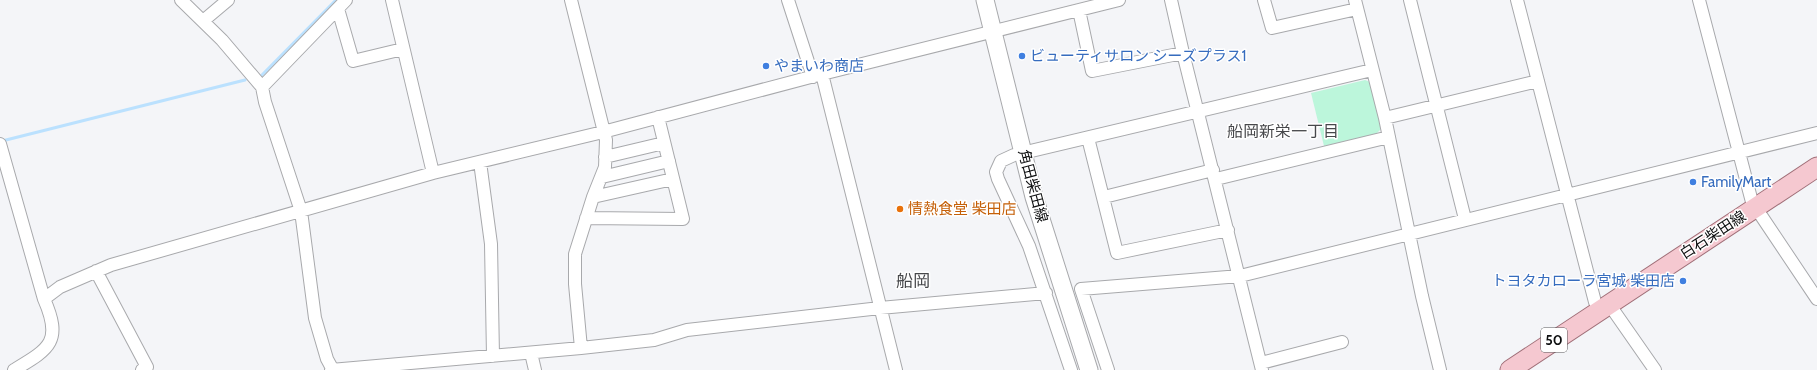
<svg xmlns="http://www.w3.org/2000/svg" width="1817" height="370" viewBox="0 0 1817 370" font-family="Cabin,'Noto Sans JP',sans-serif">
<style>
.green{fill:#bcf6db}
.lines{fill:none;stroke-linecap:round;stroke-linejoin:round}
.stream{stroke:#bbe1fe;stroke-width:3}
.street-casing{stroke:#a8a9ac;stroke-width:14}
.secondary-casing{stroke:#a8a9ac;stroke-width:19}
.primary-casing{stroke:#a06f78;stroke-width:21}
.street{stroke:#fff;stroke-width:12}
.secondary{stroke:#fff;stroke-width:17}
.primary{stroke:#f5c8d0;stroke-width:19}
.shop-dot{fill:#3f7fe0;stroke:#fff;stroke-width:1.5}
.food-dot{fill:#e8710a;stroke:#fff;stroke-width:1.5}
.labels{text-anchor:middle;stroke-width:3;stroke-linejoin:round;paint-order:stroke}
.shield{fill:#fff;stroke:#565758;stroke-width:1}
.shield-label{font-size:14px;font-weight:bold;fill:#0e0f10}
.shop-label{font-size:15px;fill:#366cbe;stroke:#fff;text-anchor:start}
.street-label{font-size:15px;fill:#0e0f10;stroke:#fff}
.food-label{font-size:15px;fill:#c56008;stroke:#fff;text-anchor:start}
.neighbourhood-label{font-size:16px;fill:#47484b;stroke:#fff}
.quarter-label{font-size:17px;fill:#47484b;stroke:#fff}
</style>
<rect width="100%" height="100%" fill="#f4f5f8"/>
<path class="green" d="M1365,80L1370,82L1382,128L1376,134L1324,146L1311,93Z"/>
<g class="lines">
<path class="stream" d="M261,76L336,0
M2,141L245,80"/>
<g class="street-casing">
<path id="street" d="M181,0L222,40L262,87L265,102L301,211L315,318L327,359L333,370
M392,0L433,173
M571,0L606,140L605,167L593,197L575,254V284L581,348
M788,0L813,77
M1171,0L1183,53L1262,370
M1264,0L1272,28L1357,9
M1355,0L1385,118L1422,296L1440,370
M1410,0L1465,219
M1517,0L1595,302L1599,310
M1699,0L1752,202L1817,299
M338,9L353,61L403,49
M1079,10L1092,71L1183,53
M203,21L228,0
M822,74L896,370
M262,87L346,0
M1385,118L1538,81
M1088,138L1117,253L1228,230
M0,144L44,299C63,342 49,349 14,370
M605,157L664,143
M480,162L491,244L493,356
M602,177L669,161
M1216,179L1389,137
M593,197L673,179
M1104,197L1213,170
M586,218L683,219L658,117
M96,271L147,367L142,370
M44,299L60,287L111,265L433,173L603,132L822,74L1119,0
M1609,304L1655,370
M531,353L535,370
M1261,363L1342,342
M331,370L581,348L654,340L687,330L880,308L1046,293
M1071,370L1029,246L998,179L996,172L1001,161L1014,155L1372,70
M1108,370L1081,289L1240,276L1817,133"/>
</g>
<g class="secondary-casing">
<path id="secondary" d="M985,0L1034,197L1089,370"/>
</g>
<g class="primary-casing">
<path id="primary" d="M1510,370L1817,167"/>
</g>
<use href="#street" class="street"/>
<use href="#secondary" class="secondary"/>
<use href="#primary" class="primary"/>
</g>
<g class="shop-dot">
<circle cx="1022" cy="56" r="4"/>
<circle cx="766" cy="66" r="4"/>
<circle cx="1693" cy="182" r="4"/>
<circle cx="1683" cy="281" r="4"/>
</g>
<circle class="food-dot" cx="900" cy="209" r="4"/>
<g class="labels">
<rect class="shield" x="1541" y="328" width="26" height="24" rx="3"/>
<g class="shield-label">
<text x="1554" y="345">50</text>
</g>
<g class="shop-label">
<text x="1030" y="61">ビューティサロン シーズプラス1</text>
<text x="774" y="71">やまいわ商店</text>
<text x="1701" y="187">FamilyMart</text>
<text x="1675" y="286" text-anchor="end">トヨタカローラ宮城 柴田店</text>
</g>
<g class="street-label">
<text transform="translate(1033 186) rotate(75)" y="5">角田柴田線</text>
<text transform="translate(1713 235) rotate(-33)" y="5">白石柴田線</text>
</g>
<g class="food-label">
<text x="908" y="214">情熱食堂 柴田店</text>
</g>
<g class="neighbourhood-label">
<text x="1283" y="137">船岡新栄一丁目</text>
</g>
<g class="quarter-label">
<text x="913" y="287">船岡</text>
</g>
</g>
</svg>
